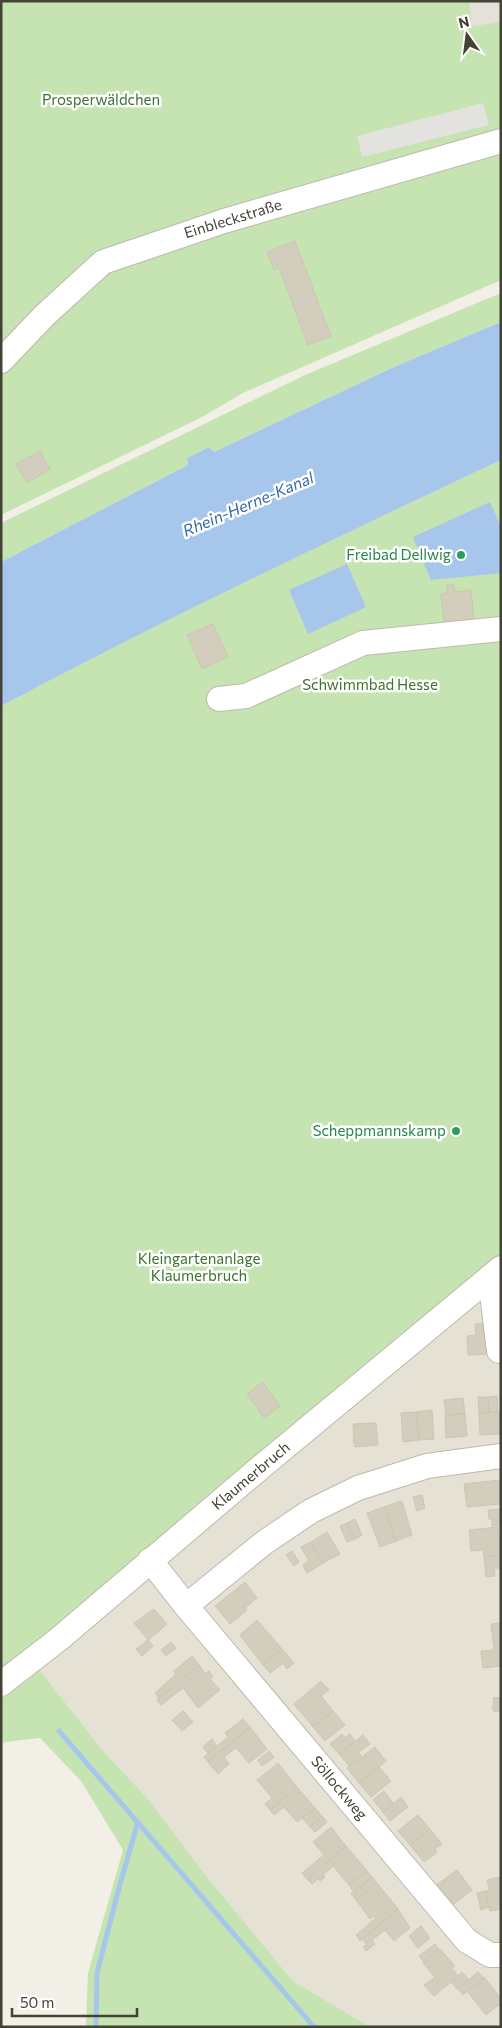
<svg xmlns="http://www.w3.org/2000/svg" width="502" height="2028" viewBox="0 0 502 2028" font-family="Commissioner,sans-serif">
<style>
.residential{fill:#e5e2d5}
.industrial{fill:#e4e1db}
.green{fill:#c6e3b2}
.parking{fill:#e3e2de}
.water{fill:#a7c6eb}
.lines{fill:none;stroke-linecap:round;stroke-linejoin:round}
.stream{stroke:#a7c6eb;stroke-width:5}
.building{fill:#d3cdbd;stroke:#cdc6b0}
.minor-casing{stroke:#bdb9aa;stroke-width:26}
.minor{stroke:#fff;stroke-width:24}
.leisure-dot{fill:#2e9e5b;stroke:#fff;stroke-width:2}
.labels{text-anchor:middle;stroke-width:5;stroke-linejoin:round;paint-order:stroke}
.park-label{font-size:15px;fill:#3e722e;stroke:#fff}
.street-label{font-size:15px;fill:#444136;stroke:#fff}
.leisure-label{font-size:15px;fill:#27864d;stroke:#fff;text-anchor:end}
.water-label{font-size:16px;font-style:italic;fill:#3769a8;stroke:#fff}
</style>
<rect width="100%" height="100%" fill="#f2f0e6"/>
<path class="residential" d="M501,1276V2027H370L293,1981L206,1876L148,1799L104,1752L35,1664Z"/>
<path class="industrial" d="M470,1H501V22L471,26Z"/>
<path class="green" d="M1,1H470L471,26L501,22V280L243,393L202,417L1,515Z
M501,293V322L394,367L214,452L209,447L187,458L188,465L1,562V523L305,375Z
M501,460V1257L35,1664L104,1752L148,1799L206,1876L293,1981L370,2027H86L88,1973L123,1850L81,1781L40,1738L5,1742L1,1744V706C165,618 333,539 501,460Z"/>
<path class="parking" d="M483,103L489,125L362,157L357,136Z"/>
<path class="water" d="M501,322V460C333,539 165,619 1,706V562L188,465L187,458L209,447L214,452L394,367Z
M490,502L501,527V573L431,580L413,537Z
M347,564L366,607L308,634L289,590Z"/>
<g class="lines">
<path class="stream" d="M59,1731L314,2027
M96,2027L97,1973L120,1884L138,1822"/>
</g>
<path class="building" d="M295,241L331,336L308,345L279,268L274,270L267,252Z
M40,451L50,469L27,483L16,464Z
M454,584L455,592L471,590L474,620L444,623L441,594L447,593V585Z
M213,624L228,657L202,669L187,635Z
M493,1323L495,1354L468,1355L467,1336L476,1335L475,1324Z
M263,1382L280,1406L264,1418L247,1394Z
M497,1396L498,1412H489L488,1397Z
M478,1397H488L489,1412L479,1413Z
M463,1398L465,1414L446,1415L444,1400Z
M432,1410L434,1439L419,1440L416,1412Z
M416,1412L419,1440L403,1442L401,1413Z
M499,1412L501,1434L480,1435L479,1413Z
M465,1414L467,1436L446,1438L445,1415Z
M376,1423L378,1445L355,1447L353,1439L354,1437L353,1424Z
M501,1480V1504L467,1507L464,1484Z
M422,1495L425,1508L417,1511L413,1497Z
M402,1501L412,1535L396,1541L384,1507Z
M384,1507L396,1541L380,1547L367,1513Z
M501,1509V1518L489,1519L488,1510Z
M501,1518V1525L492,1526V1519Z
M355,1519L362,1535L355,1539L347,1523Z
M347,1523L355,1539L347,1542L340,1526Z
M498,1527L501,1555L484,1557L483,1550L471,1551L469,1530Z
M327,1532L340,1554L323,1563L311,1542Z
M311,1542L323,1563L307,1573L303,1565L309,1561L301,1547Z
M292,1551L299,1562L294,1566L286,1555Z
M501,1555V1568H494L495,1576L486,1577L484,1557Z
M245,1582L257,1598L245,1608L247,1610L230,1624L215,1606Z
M154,1609L167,1624L148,1640L134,1623Z
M257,1620L282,1649L263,1665L240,1635Z
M500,1623L501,1642H493L491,1624Z
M148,1640L153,1646L142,1656L136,1649Z
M171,1642L176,1648L166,1656L161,1650Z
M493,1642H501V1666L483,1668L481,1651L494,1650Z
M282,1649L294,1663L287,1669L283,1663L270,1673L263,1665Z
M192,1656L199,1665L159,1698L155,1693L176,1674L174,1671Z
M199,1665L205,1673L209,1671L213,1677L210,1679L220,1690L198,1708L183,1688L161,1705L157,1700Z
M321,1681L329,1690L321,1696L333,1711L313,1727L294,1704Z
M501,1697V1718L500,1711L494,1712L492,1706H494L493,1698Z
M183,1711L193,1722L182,1731L172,1720Z
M333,1711L345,1725L325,1741L313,1727Z
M243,1719L250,1727L208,1762L204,1757L228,1737L225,1733Z
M250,1727L267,1749L249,1763L236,1748L224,1757L229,1764L218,1774L208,1762Z
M342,1734L345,1738L350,1734L355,1741L339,1754L330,1744Z
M363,1735L370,1744L359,1752L361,1756L349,1766L339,1754Z
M212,1739L217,1746L208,1753L203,1747Z
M375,1747L386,1761L359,1783L347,1768Z
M269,1751L274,1757L262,1766L258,1760Z
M278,1763L297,1787L270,1810L265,1804L272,1798L257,1780Z
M379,1767L391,1781L371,1797L359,1783Z
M297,1787L315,1808L297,1822L284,1807L274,1815L270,1810Z
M384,1791L393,1803L383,1812L373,1800Z
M401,1797L408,1807L390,1821L383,1812Z
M315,1808L322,1816L310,1827L302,1818Z
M418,1815L430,1829L410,1845L398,1831Z
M322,1816L327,1822L315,1832L310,1827Z
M331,1827L346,1846L307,1879L302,1873L324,1855L313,1842Z
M430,1829L442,1844L435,1849L437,1852L424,1862L410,1845Z
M346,1846L367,1871L349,1885L333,1866L323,1875L325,1877L320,1881L318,1879L312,1884L307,1879Z
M457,1870L472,1890L450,1907L435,1886Z
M367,1871L372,1877L354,1892L349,1885Z
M372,1877L377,1883L356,1900L351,1894Z
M500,1877L501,1909L490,1911L485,1891L490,1890L487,1880Z
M377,1883L398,1909L360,1941L356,1935L376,1918L374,1916L370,1919L356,1900Z
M485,1891L489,1907L481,1910L477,1893Z
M398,1909L410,1928L394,1941L385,1930L372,1940L375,1944L366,1951L363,1947L367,1945L362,1939Z
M421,1926L430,1938L418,1948L409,1936Z
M435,1944L439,1950L424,1962L419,1956Z
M440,1949L455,1966L452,1968L458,1976L434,1996L424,1985L435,1977L423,1963Z
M462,1972L469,1980L457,1989L451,1982Z
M478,1972L483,1978L463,1995L458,1989Z
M484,1977L501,1998V2003L486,2015L467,1991Z"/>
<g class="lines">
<g class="minor-casing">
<path id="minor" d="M1,361L45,315L103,262L224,221L501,141
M219,699L246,696L363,643L501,629
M490,1277L499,1351
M150,1560L186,1606L467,1941L490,1955H501
M186,1606L265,1542L311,1511L358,1488L427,1466L501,1456
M1,1684L59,1639L261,1467L501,1268"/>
</g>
<use href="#minor" class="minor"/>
</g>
<g class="leisure-dot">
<circle cx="461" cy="555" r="5"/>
<circle cx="456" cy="1131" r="5"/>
</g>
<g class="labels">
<g class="park-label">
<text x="101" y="105">Prosperwäldchen</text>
<text x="370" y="690">Schwimmbad Hesse</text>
<text x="199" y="1264">Kleingartenanlage<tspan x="199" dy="17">Klaumerbruch</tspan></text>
</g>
<g class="street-label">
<text transform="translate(233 219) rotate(-17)" y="5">Einbleckstraße</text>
<text transform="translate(251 1476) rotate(-40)" y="5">Klaumerbruch</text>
<text transform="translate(339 1788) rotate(50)" y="5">Söllockweg</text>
</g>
<g class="leisure-label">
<text x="451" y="560">Freibad Dellwig</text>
<text x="446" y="1136">Scheppmannskamp</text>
</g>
<g class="water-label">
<text transform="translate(248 504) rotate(-23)" y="6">Rhein-Herne-Kanal</text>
</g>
</g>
<rect width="502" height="2028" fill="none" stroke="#444136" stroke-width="5"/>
<g transform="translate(467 35) rotate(346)" stroke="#ffffff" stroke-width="4" paint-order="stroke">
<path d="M0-4L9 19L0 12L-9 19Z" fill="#444136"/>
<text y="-8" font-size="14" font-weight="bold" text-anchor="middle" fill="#444136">N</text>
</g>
<path d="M12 2008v8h125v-8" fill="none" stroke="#444136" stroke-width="2.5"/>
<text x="20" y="2008" font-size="15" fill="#444136" stroke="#ffffff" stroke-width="4" paint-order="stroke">50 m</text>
</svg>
